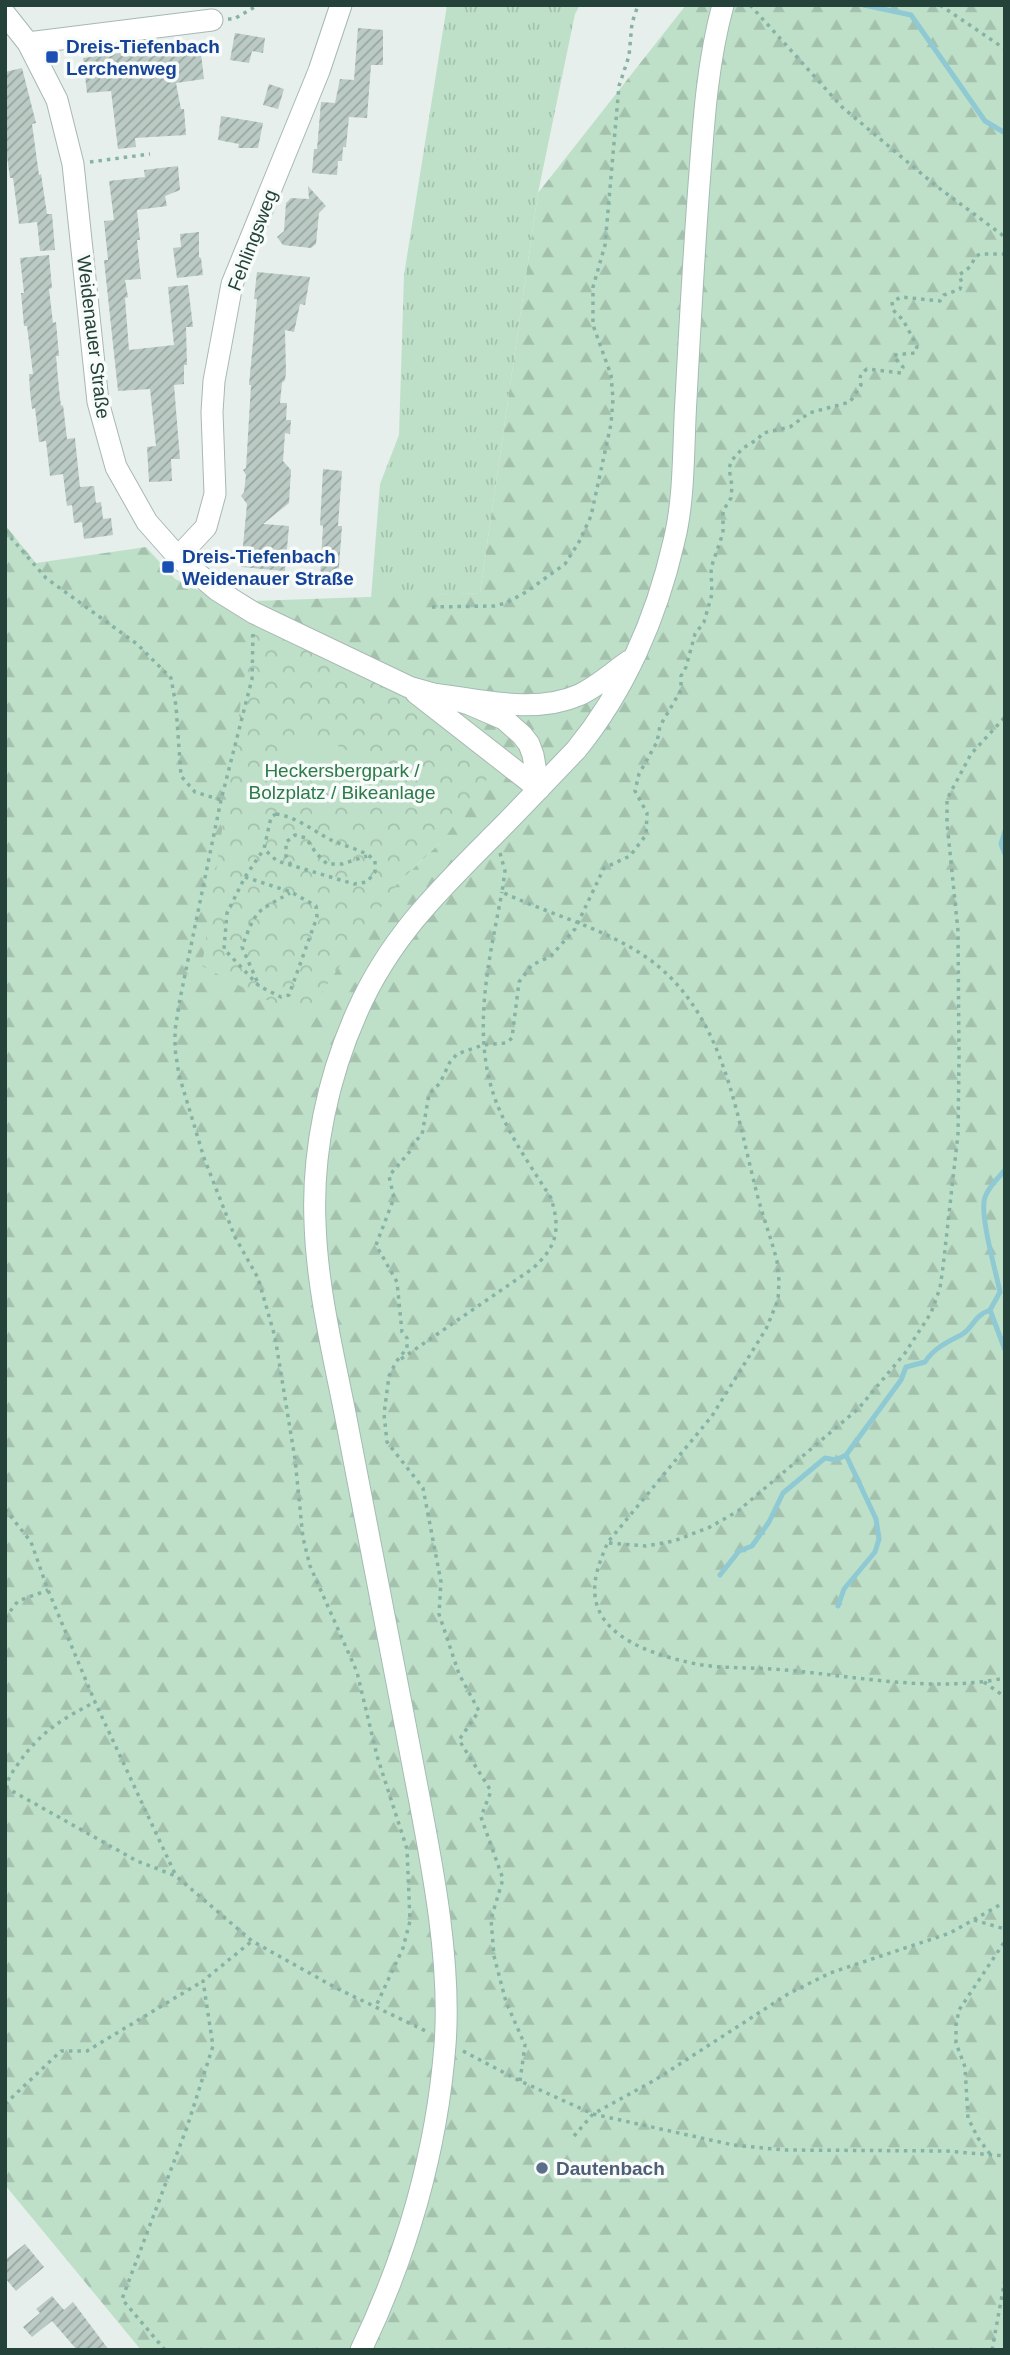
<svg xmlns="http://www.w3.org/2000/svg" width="1010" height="2355" viewBox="0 0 1010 2355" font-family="Arial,sans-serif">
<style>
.grass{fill:url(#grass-tufts)}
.forest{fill:url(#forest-firs);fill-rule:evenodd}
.park{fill:url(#park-crowns)}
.pitch{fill:#bfe0c8}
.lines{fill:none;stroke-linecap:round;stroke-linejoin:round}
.stream{stroke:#8ec9d4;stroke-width:5}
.building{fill:url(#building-hatch)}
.street-casing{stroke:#a8b8b2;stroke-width:23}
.secondary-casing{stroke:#a4bbb3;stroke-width:23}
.path{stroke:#86b3a5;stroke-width:3.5;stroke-dasharray:3.5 5;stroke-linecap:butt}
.street{stroke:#fff;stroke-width:21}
.secondary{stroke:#fff;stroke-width:21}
.transit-dot{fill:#1a4fb4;stroke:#f7fbf9;stroke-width:2.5}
.service-dot{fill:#5c6f8a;stroke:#f7fbf9;stroke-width:2.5}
.labels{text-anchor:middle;stroke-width:7;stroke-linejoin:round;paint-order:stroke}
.transit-label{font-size:19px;font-weight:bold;fill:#164399;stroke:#f7fbf9;text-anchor:start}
.street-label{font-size:19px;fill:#24423a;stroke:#f7fbf9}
.park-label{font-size:19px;fill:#2d7a4b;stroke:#f7fbf9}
.service-label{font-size:19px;font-weight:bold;fill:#4e5e75;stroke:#f7fbf9;text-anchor:start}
</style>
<defs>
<pattern id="grass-tufts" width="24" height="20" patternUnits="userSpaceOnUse" patternTransform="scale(1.75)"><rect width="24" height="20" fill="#bfe0c8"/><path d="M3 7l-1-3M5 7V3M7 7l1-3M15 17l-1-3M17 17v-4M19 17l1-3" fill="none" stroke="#a4c1ad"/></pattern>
<pattern id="forest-firs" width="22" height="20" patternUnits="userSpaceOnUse" patternTransform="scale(1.75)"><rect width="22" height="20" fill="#bfe0c8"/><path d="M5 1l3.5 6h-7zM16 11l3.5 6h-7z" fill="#a4c1ad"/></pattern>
<pattern id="park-crowns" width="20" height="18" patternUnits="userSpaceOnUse" patternTransform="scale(1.75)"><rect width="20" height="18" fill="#bfe0c8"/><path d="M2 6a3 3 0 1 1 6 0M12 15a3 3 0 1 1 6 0" fill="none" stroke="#a4c1ad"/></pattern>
<pattern id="building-hatch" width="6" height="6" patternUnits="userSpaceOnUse" patternTransform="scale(1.75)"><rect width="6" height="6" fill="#bbcac4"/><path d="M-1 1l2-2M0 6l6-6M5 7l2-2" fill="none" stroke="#98a6a0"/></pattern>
</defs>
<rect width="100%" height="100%" fill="#e6efeb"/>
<path class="grass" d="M447,5H580L575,14L538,193L480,593L371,598L380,484L399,435L404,275Z"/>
<path class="forest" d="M686,5H1005V2350H141L5,2185V525L36,563L146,547L175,579L224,602L480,593L538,193ZM444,839L397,884L202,966Z"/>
<path class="park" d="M254,613L379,675L501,759L444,839L397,884L303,1019L202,966Z"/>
<path class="pitch" d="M298,727L382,767L363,806L279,766Z"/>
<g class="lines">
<path class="stream" d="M864,5L911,15L985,121L1005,133
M1005,831L1001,844L1005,854
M1005,1170C998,1178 989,1186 985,1197C979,1214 996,1272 1000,1292L990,1310L1005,1350
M720,1575L739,1551L752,1546L769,1522L783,1493L825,1458L836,1460L846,1455L901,1380L906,1367L925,1362C933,1349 947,1342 961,1335C973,1329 973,1316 990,1310
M838,1606L844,1589L875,1552L879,1539L876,1519L846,1455"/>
</g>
<path class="building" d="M358,28L383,30V65H371L367,118L349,117L346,147H343L342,161H338L337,175L312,173L314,149H317L321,102L335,103L340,79L354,80Z
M235,33L265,38L263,53L252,51L249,63L230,60Z
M186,44L200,45L204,79L176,83L181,109H184L186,135L135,138L136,147L118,149L111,91L87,93L83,58Z
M22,68L36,123L32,124L39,175L41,174L47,214H52L55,250L40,251L37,222L19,224L13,178H10L5,142V72Z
M269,84L284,89L278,109L263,105Z
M221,116L263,123L258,148H238L239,144L218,140Z
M178,166L180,190L165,196L167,206L137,210L140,240H137L141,279L125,280L128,297L125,298L129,350L174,345L168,287L188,285L193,327H186L187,365H184V384L174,385L180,459H171L172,481L149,482L147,447L156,446L150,389L118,391L104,260H108L104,221L114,220L109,181L145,177L144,170Z
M308,186L326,206L319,213L316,244L311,248L283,245L277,237L284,231L286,203L291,198L309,199Z
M199,232V257L201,258L203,275L177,278L173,248L181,247L180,234Z
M49,255L52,288L49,289L53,323L56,322L59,356H56L59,389L61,406L63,405L67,439L75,438L80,487L94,486L96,503L101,502L103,519L111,518L113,535L84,539L82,522L74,523L72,505L67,506L63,474L50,476L46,441L39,442L35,408L32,409L30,392L29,374H33L27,326H24L21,293H24L20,258Z
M257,272L310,277L305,305L300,304L294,332L285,330L286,372L285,380L282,383L280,403H287L286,420H291L290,434L285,433L283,461L291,470L289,503L263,524L289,526L285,571L241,567L247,504L241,496L244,492L246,475L243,470L246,468L251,385H249L257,299H254Z
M323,469L342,471L338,526H342L338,580L320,578L323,526L320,525Z
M25,2244L44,2267L16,2291L5,2278V2260Z
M52,2296L64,2310L73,2302L109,2350H77L52,2321L32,2337L23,2327L40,2313L36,2309Z"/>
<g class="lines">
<g class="street-casing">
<path id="street" d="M5,14L28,43L57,100L73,164L98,402L116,467L147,522L178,557L217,590L254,613L409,687L469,704L504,719L522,735L529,744L533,755L539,789
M28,43L212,20
M178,557L206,527L215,494L212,412L214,381L232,284L319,71L341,5
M416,693L539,789"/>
</g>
<g class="secondary-casing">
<path id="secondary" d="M432,694C479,699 534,715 579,695C597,687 613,672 629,661
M361,2350C407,2255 437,2150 445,2045C452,1952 428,1846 411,1755C390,1648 370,1541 349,1434C336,1364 317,1293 315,1222C312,1151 328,1077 357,1012C389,939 437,892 492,837C521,808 548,779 576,750C625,690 657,616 674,541C685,497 683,445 686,399C690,324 694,248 700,172C704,116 708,60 723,5"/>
</g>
<path class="path" d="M750,5L842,107L935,185L1005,237
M940,5L1005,49
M228,19H234L258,5
M90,162L150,154
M5,531L46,578L137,644L171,678L176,706L181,776L195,792L221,800
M432,607L494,606L506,603L526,592L565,564L579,542L591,516L611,424L613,399L611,375L593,325V287L605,245L619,86L629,56L632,23L638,5
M253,634L252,679L221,800L180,999L175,1030V1049L179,1075L204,1158L235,1237L258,1278L275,1337L295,1459L303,1538L310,1566L357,1672L377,1756L407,1849L410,1921L403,1948L376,2006
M276,814C297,817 312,830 331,840C345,847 364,849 375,861V872L367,882L354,884L277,861L264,849L271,817Z
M500,853L505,871L502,892C548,914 599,926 643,955C723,1008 735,1109 757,1194C763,1217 771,1238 777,1261L779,1281L778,1300L766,1329L712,1416L608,1542C597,1567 587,1593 603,1618C621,1644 658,1655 687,1662C715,1669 743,1667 771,1669C849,1674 928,1694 1005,1678
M291,865L286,856V842L295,835L306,838L316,853L327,864H342L367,856
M245,877L291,892L316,906L317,917L289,995L281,997L259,986L224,949L227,913L245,877L264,849
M257,981L242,947C256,909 256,912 290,893
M401,1359L532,1269C557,1247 561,1230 551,1198C532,1168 510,1137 497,1104C470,1036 489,961 502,892
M5,1509L31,1542L48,1590L95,1702L176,1876
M609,1543L646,1546L674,1541L710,1527L738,1511L858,1409L905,1353L931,1313L940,1288L943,1267L958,1134L959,1059L958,931L947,823V799L971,754L1005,717
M5,1618L18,1601L48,1590
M984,1682L1005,1697
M5,1787L137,1861L176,1876L252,1941L338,1989L428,2032
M7,1789C7,1778 12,1773 18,1764C40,1732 62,1719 95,1702
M974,1920L1005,1929
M463,2051L520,2081L593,2114L733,2145L784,2150L947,2151L1005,2156
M520,2081L525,2045L506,2002L494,1956L491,1919L503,1879L481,1817L491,1791L459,1740L479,1711L459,1674L439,1614L441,1582L423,1488L387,1442L384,1414L389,1376L396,1362L407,1348V1338L402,1332L397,1282L376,1245L394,1198L389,1176L411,1150L413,1143L422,1135L429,1094L440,1083L450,1062L457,1054L483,1045L506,1043L512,1038L519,982L532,965L551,956L575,929L604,868L630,856L646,835L647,813L635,791L639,774L657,742L660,726L681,690V676L686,667L695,634L704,622L712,594L711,568L723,533V511L731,498L732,486L729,468L732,460L743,448L758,439L763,433L790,427L809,413L850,402L861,385C859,377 860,374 867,369L901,373L903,367L894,357V355L915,353L917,346L903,320L893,310L892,302L901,297L940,301L944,295L960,289L962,283L959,275L970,267L976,256L981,254H1005
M5,2104L61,2051H87L203,1981
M574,2136L593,2114L655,2080L788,1994L830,1973L950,1933L1005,1902
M990,2154L978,2138L968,2118L965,2067L956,2043V2025L959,2010L1005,1941
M165,2350L122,2299L187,2127L213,2046L203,1981L252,1941
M992,2350L1005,2279"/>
<use href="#street" class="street"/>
<use href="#secondary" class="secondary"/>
</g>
<g class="transit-dot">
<rect x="45" y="50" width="14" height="14" rx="3.5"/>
<rect x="161" y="560" width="14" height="14" rx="3.5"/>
</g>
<circle class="service-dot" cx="542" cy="2168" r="7"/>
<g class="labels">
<g class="transit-label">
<text x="66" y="53">Dreis-Tiefenbach<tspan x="66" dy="22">Lerchenweg</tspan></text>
<text x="182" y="563">Dreis-Tiefenbach<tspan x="182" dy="22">Weidenauer Straße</tspan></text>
</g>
<g class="street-label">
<text transform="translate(252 240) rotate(-69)" y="7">Fehlingsweg</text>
<text transform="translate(94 337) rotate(83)" y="7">Weidenauer Straße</text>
</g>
<g class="park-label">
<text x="342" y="777">Heckersbergpark /<tspan x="342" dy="22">Bolzplatz / Bikeanlage</tspan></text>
</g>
<g class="service-label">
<text x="556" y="2175">Dautenbach</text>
</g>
</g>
<rect width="1010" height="2355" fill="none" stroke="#24423a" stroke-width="14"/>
</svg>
